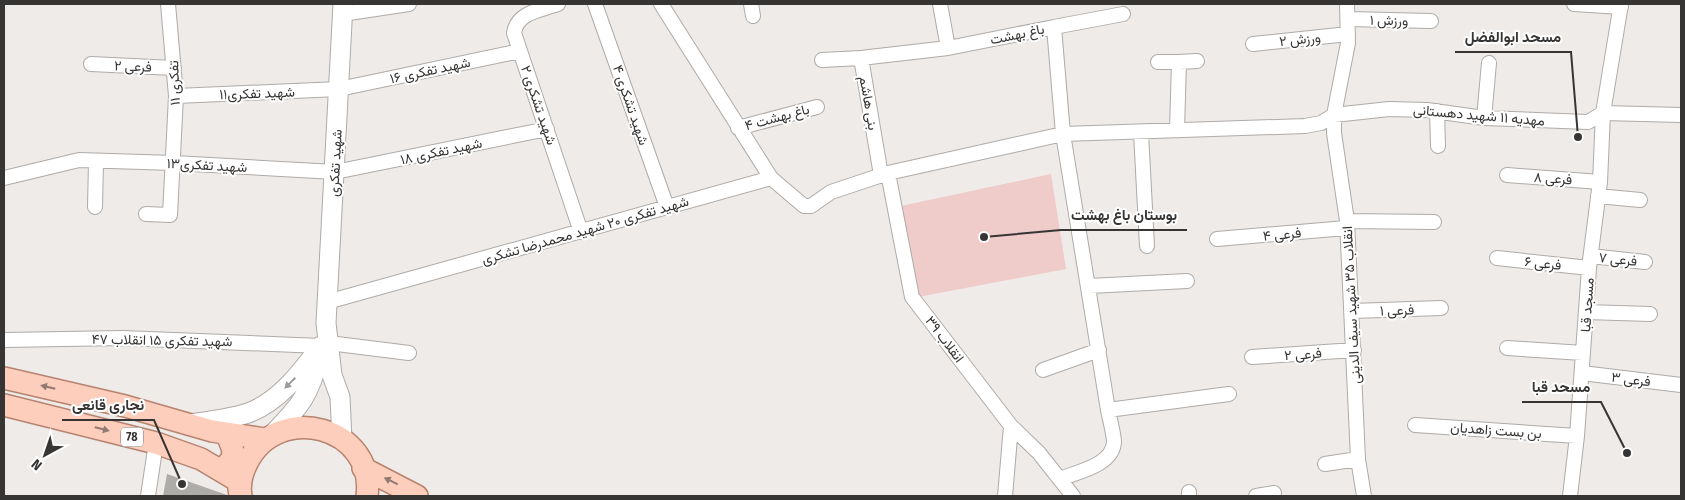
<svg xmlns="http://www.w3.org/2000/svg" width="1685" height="500" viewBox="0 0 1685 500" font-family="'Fira Sans Condensed',Vazirmatn,sans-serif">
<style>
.green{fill:#efcbca}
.building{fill:#aeaca9}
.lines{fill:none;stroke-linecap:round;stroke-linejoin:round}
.street-casing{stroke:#aeaba8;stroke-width:16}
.secondary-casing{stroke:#aeaba8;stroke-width:21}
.primary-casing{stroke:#b7836f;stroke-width:24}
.street{stroke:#fff;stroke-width:14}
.secondary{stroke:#fff;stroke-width:19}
.primary{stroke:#fdcebc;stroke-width:21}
.oneway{fill:#9a9a99}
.oneway2{fill:#907a71}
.labels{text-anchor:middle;stroke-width:4;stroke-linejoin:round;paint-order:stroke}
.shield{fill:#fff;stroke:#727270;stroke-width:1}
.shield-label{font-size:12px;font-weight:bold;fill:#363533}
.street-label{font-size:14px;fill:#363533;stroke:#fff}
.leader{fill:none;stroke:#363533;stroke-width:2}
.callout-dot{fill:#363533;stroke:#fff;stroke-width:2}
.callout-label{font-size:15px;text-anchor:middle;font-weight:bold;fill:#363533;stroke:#fff;stroke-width:4;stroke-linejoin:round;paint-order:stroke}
</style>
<rect width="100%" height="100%" fill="#eeebe8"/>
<path class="green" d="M1051,174L1066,269L918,297L901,206Z"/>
<path class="building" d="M167,474L227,495L226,496H163Z"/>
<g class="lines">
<g class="street-casing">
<path id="street" d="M558,4C541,10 517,12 514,33L581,232
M595,4L667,207
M661,4L771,178
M751,4L753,16
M940,4L948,48
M1347,4L1348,43L1334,115V133L1347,221L1358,459L1364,496
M1574,4L1621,7
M342,14L409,4
M1348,19L1431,21
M1054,27L1123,14
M1253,44L1348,34
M822,60L861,58
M1158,62H1179L1177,130
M1179,62L1197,61
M91,64L174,68
M176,96L339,89L520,51
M1437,111L1438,146
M1484,118L1489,63
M738,128L817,107
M1141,133L1147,246
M888,173L912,297L1011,426L1039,453L1073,496
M881,175L861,58L948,48L1054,27L1063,134L1108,410L1229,394
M1507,175L1600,182
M4,178L79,160L174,163L335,172L547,129
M1598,196L1640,200
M95,207L96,162
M146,214L170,215L176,96L168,4
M1347,221L1434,222
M1217,239L1346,228
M1591,256L1645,262
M1497,258L1589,268
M1089,286L1187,281
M327,302L771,178L804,206H811L831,192L888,173L1063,134L1305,126L1321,123L1334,115L1389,109L1427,110L1484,118L1588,122L1603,113L1681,115
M1352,311L1441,308
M1586,312L1650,314
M4,340L123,338L321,346
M329,343L409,353
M1507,348L1583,353
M1252,357L1354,350
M1043,370L1099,350
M1582,373L1681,385
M1415,425L1577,436
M1325,464L1358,459
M1060,479C1077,472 1114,465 1114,441C1113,431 1110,420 1108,410
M148,496L156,443
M1005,496L1011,426
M1189,496V492
M1256,496L1274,493
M1570,496L1577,436L1589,268L1600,182L1603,113L1621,4"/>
</g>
<g class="secondary-casing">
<path id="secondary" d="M190,424C209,421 230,419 248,413C279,402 302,371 321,346
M273,434C300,406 310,395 319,356
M342,440L340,397L332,375L326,323L343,4"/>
</g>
<g class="primary-casing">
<path id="primary" d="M4,378L125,406L212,431L265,439
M4,405L156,443L201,459L238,481L240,496
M363,468L417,496
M221,470C238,456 234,451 226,433
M241,496C239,485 242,473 247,463C278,400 376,427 367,496"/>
</g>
<use href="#street" class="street"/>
<use href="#secondary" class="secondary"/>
<use href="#primary" class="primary"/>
</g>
<defs><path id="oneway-solid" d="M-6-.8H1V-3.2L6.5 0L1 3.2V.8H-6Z" transform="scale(1.25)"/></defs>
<use class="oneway" href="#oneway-solid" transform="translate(290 383) rotate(135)"/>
<g class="oneway2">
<use href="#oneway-solid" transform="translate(48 387) rotate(-167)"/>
<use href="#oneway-solid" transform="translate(102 429) rotate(14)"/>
<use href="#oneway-solid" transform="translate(391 481) rotate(-154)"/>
</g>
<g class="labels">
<rect class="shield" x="121" y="427.5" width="22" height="19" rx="4"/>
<g class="shield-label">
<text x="132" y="441">78</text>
</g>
<g class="street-label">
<text transform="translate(1389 20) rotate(1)" y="5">ورزش ۱</text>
<text transform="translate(1017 34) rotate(-12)" y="5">باغ بهشت</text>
<text transform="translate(1300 39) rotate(-6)" y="5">ورزش ۲</text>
<text transform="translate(133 66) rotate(2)" y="5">فرعی ۲</text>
<text transform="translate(430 70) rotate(-12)" y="5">شهید تفکری ۱۶</text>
<text transform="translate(174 83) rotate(-92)" y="5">تفکری ۱۱</text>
<text transform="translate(257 93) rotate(-2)" y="5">شهید تفکری۱۱</text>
<text transform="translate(869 103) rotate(80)" y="5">بنی هاشم</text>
<text transform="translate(539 105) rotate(71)" y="5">شهید تشکری ۲</text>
<text transform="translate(631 105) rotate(71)" y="5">شهید تشکری ۴</text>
<text transform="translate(1479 115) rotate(5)" y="5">مهدیه ۱۱ شهید دهستانی</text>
<text transform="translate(777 117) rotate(-15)" y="5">باغ بهشت ۴</text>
<text transform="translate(441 151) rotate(-12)" y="5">شهید تفکری ۱۸</text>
<text transform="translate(335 163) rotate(-87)" y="5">شهید تفکری</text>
<text transform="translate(207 165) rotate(3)" y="5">شهید تفکری۱۳</text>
<text transform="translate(1553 178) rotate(4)" y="5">فرعی ۸</text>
<text transform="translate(585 230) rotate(-16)" y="5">شهید تفکری ۲۰ شهید محمدرضا تشکری</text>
<text transform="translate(1282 234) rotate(-5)" y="5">فرعی ۴</text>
<text transform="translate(1618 259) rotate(6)" y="5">فرعی ۷</text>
<text transform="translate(1543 263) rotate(6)" y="5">فرعی ۶</text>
<text transform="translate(1351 305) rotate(-93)" y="5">انقلاب ۳۵ شهید سیف الدینی</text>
<text transform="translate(1587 305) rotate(-86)" y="5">مسجد قبا</text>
<text transform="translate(1397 310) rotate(-2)" y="5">فرعی ۱</text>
<text transform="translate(945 339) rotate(53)" y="5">انقلاب ۳۹</text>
<text transform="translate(162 340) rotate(1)" y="5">شهید تفکری ۱۵ انقلاب ۴۷</text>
<text transform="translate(1303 354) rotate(-4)" y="5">فرعی ۲</text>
<text transform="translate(1631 379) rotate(7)" y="5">فرعی ۳</text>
<text transform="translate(1496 430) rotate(4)" y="5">بن بست زاهدیان</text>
</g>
</g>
<path class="leader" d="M1578 137L1571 52H1455M984 237L1061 230H1187M1627 453L1601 402H1522M182 484L154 420H62"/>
<g class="callout-dot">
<circle cx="1578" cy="137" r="5"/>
<circle cx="984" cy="237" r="5"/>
<circle cx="1627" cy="453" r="5"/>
<circle cx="182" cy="484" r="5"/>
</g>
<g class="callout-label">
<text x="1513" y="42">مسحد ابوالفضل</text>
<text x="1124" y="220">بوستان باغ بهشت</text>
<text x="1561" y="392">مسحد قبا</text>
<text x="108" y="410">نجاری قانعی</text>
</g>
<rect width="1685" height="500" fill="none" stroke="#363533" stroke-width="10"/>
<g transform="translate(45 455) rotate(220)" stroke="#ffffff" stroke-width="4" paint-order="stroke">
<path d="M0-4L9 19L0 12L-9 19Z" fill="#363533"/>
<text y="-8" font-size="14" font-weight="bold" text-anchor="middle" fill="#363533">N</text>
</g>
</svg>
